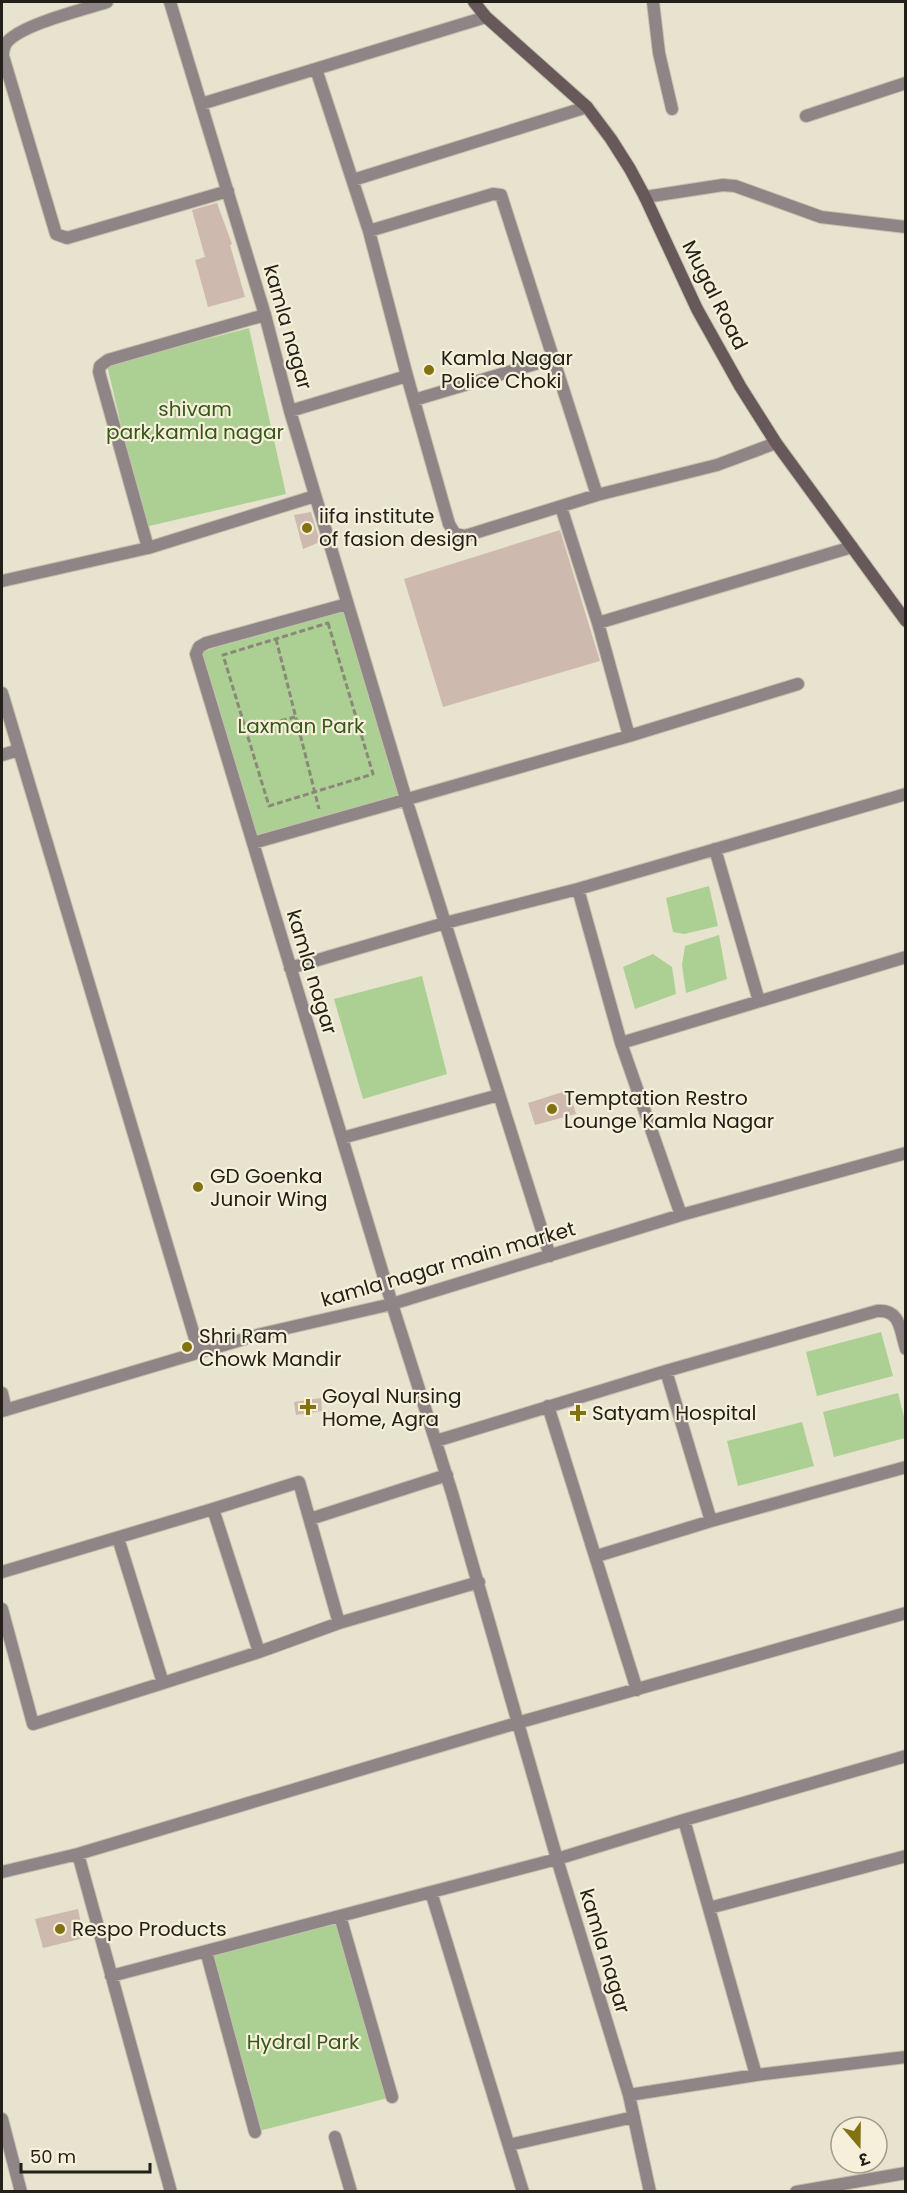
<svg xmlns="http://www.w3.org/2000/svg" width="907" height="2193" viewBox="0 0 907 2193" font-family="Poppins,'Noto Sans Devanagari',sans-serif">
<style>
.green{fill:#acd093}
.building{fill:#ceb9af}
.lines{fill:none;stroke-linecap:round;stroke-linejoin:round}
.street-casing{stroke:#c4c0ad;stroke-width:14}
.secondary-casing{stroke:#c4c0ad;stroke-width:14}
.path{stroke:#8c8879;stroke-width:3;stroke-dasharray:6 3;stroke-linecap:butt}
.street{stroke:#8f8586;stroke-width:12}
.secondary{stroke:#67585a;stroke-width:12}
.poi-dot{fill:#827212;stroke:#f6f0db;stroke-width:2}
.labels{text-anchor:middle;stroke-width:4.5;stroke-linejoin:round;paint-order:stroke}
.street-label{font-size:20px;fill:#222018;stroke:#f6f0db}
.poi-label{font-size:20px;fill:#222018;stroke:#f6f0db;text-anchor:start}
.park-label{font-size:20px;fill:#37561a;stroke:#f6f0db}
</style>
<rect width="100%" height="100%" fill="#e8e3ce"/>
<path class="green" d="M249,328L286,494L145,527L107,365Z
M347,604L406,799L253,843L196,654Z
M709,886L718,926L684,934L673,932L666,898Z
M719,935L727,979L686,993L682,965L685,946Z
M653,954L672,967L676,994L635,1009L623,967Z
M422,976L447,1074L363,1099L334,999Z
M881,1332L893,1376L817,1396L806,1352Z
M898,1393L905,1421V1438L834,1457L823,1412Z
M802,1422L814,1466L738,1486L727,1441Z
M340,1916L392,2097L255,2132L206,1951Z"/>
<path class="building" d="M217,203L232,244L230,245L245,297L208,307L195,260L205,257L192,210Z
M311,512L320,542L303,549L294,515Z
M560,530L600,661L443,707L404,579Z
M569,1090L576,1114L535,1125L528,1103Z
M321,1398L322,1411L296,1415L294,1402Z
M78,1909L84,1938L43,1948L35,1919Z"/>
<g class="lines">
<g class="street-casing">
<path id="street" d="M107,2C82,10 23,24 7,42C4,46 3,51 3,56L56,234L67,238L228,191
M170,2L265,315L290,411L406,799L550,1256
M653,2L659,53L672,109
M316,69L369,231L407,376L449,524L455,534L465,536L597,495L717,465L776,443
M201,104L486,17
M806,116L906,83
M353,180L587,107
M645,197L723,185L735,186L821,217L906,227
M369,231L493,194L501,195L597,495
M414,400L552,359
M290,411L407,376
M148,548L99,372L100,366L108,360L265,315
M2,581L148,548L315,496
M347,604L206,643L199,647L196,654L392,1304L452,1493L557,1859L629,2095L650,2192
M598,623L852,547
M2,693L199,1352
M629,736L798,684
M2,755L19,750
M253,843L629,736L598,623L561,507
M715,849L759,1001
M578,889L621,1043L681,1215
M290,968L445,923L578,889L906,794
M621,1043L906,957
M342,1138L499,1095
M666,1371L711,1521
M2,1393L6,1410
M548,1406L637,1690
M2,1411L261,1334L392,1304L681,1215L906,1153
M436,1441L666,1371L877,1311C901,1309 900,1331 906,1349
M213,1509L299,1482L339,1623
M310,1519L447,1475
M597,1556L711,1521L906,1467
M2,1572L213,1509L259,1652
M2,1609L33,1724L163,1683L118,1538
M163,1683L259,1652L339,1623L479,1582
M684,1820L756,2075
M78,1854L517,1723L906,1613
M2,1872L78,1854L171,2192
M431,1892L523,2192
M709,1908L906,1856
M340,1916L392,2097
M206,1951L255,2132
M111,1976L557,1859L684,1820L906,1756
M629,2095L756,2075L906,2057
M2,2119L21,2192
M335,2137L351,2192
M509,2145L634,2117
M796,2192L906,2173"/>
</g>
<g class="secondary-casing">
<path id="secondary" d="M474,2L486,17L587,107L611,139L630,169L645,197L697,309L740,386L776,443L906,621"/>
</g>
<path class="path" d="M328,623L373,774L269,806L223,655Z
M276,639L319,809
M246,730L295,717"/>
<use href="#street" class="street"/>
<use href="#secondary" class="secondary"/>
</g>
<g class="poi-dot">
<circle cx="429" cy="370" r="6"/>
<circle cx="307" cy="528" r="6"/>
<circle cx="552" cy="1109" r="6"/>
<circle cx="198" cy="1187" r="6"/>
<circle cx="187" cy="1347" r="6"/>
<path d="M305 1398h6v6h6v6h-6v6h-6v-6h-6v-6h6z"/>
<path d="M575 1404h6v6h6v6h-6v6h-6v-6h-6v-6h6z"/>
<circle cx="60" cy="1929" r="6"/>
</g>
<g class="labels">
<g class="street-label">
<text transform="translate(715 295) rotate(63)" y="7">Mugal Road</text>
<text transform="translate(288 327) rotate(74)" y="7">kamla nagar</text>
<text transform="translate(312 972) rotate(73)" y="7">kamla nagar</text>
<text transform="translate(448 1264) rotate(-16)" y="7">kamla nagar main market</text>
<text transform="translate(605 1951) rotate(73)" y="7">kamla nagar</text>
</g>
<g class="poi-label">
<text x="441" y="365">Kamla Nagar<tspan x="441" dy="23">Police Choki</tspan></text>
<text x="319" y="523">iifa institute<tspan x="319" dy="23">of fasion design</tspan></text>
<text x="564" y="1105">Temptation Restro<tspan x="564" dy="23">Lounge Kamla Nagar</tspan></text>
<text x="210" y="1183">GD Goenka<tspan x="210" dy="23">Junoir Wing</tspan></text>
<text x="199" y="1343">Shri Ram<tspan x="199" dy="23">Chowk Mandir</tspan></text>
<text x="322" y="1403">Goyal Nursing<tspan x="322" dy="23">Home, Agra</tspan></text>
<text x="592" y="1420">Satyam Hospital</text>
<text x="72" y="1936">Respo Products</text>
</g>
<g class="park-label">
<text x="195" y="416">shivam<tspan x="195" dy="23">park,kamla nagar</tspan></text>
<text x="301" y="733">Laxman Park</text>
<text x="303" y="2049">Hydral Park</text>
</g>
</g>
<rect width="907" height="2193" fill="none" stroke="#222018" stroke-width="6"/>
<g transform="translate(859 2145) rotate(160)"><circle r="28" fill="#f6f0db" stroke="#a19d8d" stroke-width="1.5"/>
<path d="M0-4.5L10 22L0 15L-10 22Z" fill="#827212"/>
<text y="-9" font-size="16" font-weight="bold" text-anchor="middle" fill="#222018">उ</text>
</g>
<path d="M21 2163v9h129v-9" fill="none" stroke="#222018" stroke-width="3"/>
<text x="30" y="2163" font-size="18" fill="#222018" stroke="#f6f0db" stroke-width="4.5" paint-order="stroke">50 m</text>
</svg>
